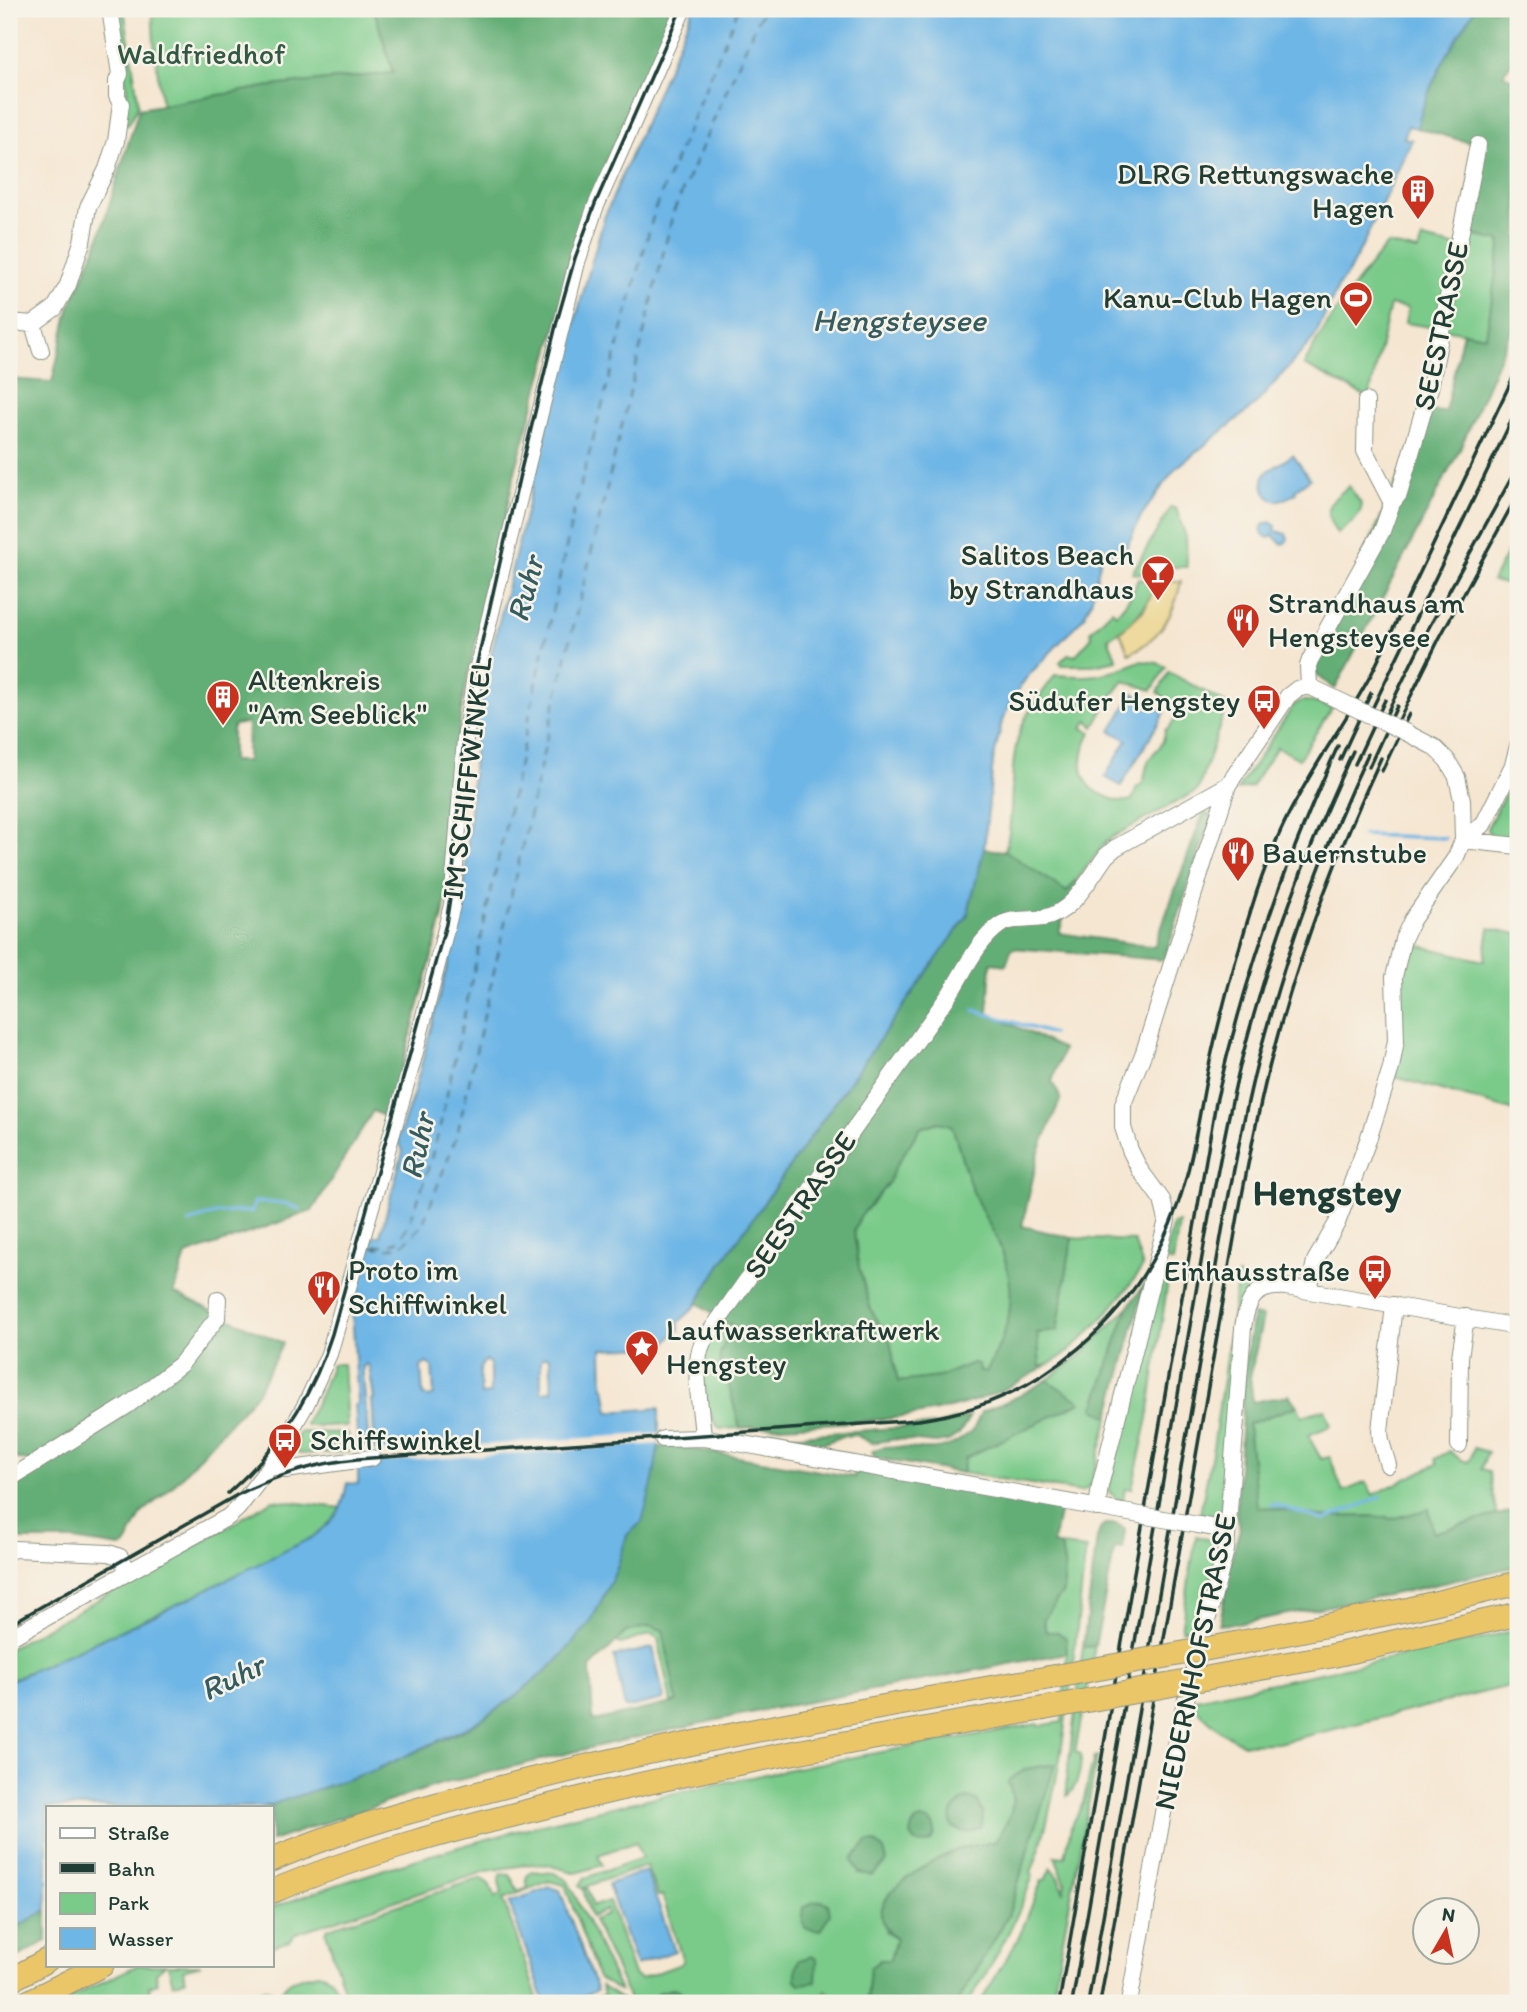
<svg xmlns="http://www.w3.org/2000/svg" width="1527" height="2012" viewBox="0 0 1527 2012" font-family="Itim,sans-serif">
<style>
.green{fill:#7aca8a;stroke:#4c845f;stroke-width:2}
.forest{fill:#63ae76;stroke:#417655;stroke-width:2;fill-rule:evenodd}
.sand{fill:#eeda9e;stroke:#868c69;stroke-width:2}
.water{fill:#6eb6e6;stroke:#467a8d;stroke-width:2;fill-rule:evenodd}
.pier{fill:#f5e6d1}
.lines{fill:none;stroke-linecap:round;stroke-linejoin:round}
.stream{stroke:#6eb6e6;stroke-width:3.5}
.ferry{stroke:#335b60;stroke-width:2;stroke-dasharray:9 7;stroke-linecap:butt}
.minor-casing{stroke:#8a9282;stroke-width:18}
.highway-casing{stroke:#8a9282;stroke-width:25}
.minor{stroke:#fff;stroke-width:16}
.highway{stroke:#eac669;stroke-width:23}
.rail{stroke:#1f3d34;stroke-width:3.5}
.minor-bridge-casing{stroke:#8a9282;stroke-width:18;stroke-linecap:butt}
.highway-bridge-casing{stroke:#8a9282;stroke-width:25;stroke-linecap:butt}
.minor-bridge{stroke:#fff;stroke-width:16}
.highway-bridge{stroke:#eac669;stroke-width:23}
.labels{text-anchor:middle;stroke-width:5;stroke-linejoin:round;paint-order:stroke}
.park-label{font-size:30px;fill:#315945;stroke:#f7f3e8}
.poi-label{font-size:30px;fill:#1f3d34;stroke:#f7f3e8;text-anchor:start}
.street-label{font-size:30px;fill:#1f3d34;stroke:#f7f3e8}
.water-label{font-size:32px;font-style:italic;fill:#335b60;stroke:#f7f3e8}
.district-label{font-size:37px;font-weight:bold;fill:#1f3d34;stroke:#f7f3e8}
</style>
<rect width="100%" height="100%" fill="#f7f3e8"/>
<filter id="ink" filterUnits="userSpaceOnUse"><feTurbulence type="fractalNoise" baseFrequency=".0143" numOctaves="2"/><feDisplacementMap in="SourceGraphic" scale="14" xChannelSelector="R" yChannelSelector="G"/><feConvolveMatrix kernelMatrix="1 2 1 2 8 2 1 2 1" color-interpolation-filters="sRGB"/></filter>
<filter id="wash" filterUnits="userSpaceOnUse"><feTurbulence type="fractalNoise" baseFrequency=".00686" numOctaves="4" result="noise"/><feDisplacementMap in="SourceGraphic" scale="28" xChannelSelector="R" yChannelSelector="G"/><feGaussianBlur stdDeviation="1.57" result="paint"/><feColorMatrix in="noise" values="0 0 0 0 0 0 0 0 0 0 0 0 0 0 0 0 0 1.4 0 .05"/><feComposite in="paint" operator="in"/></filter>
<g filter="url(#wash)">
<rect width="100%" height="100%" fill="#f5e6d1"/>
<path class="green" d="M115,9H124L137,93L138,106L128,125L124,123L127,92Z
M152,9H374L393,73L271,86L162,107L154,43Z
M1461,233L1502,241L1486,336L1405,323L1408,308L1390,305L1369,398L1304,365C1325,322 1357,281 1387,244L1418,251L1422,239L1458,247Z
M1349,486L1362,505C1359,520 1348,525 1337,534C1322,508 1325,506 1349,486Z
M1171,507L1176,509L1186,537L1187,567H1162L1159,575L1132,573Z
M1518,532V587L1492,581Z
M1138,579L1158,581C1147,606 1134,625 1108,638L1117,660L1093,665H1062L1060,662L1068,654L1075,656L1092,637L1090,632L1112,610L1116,614C1126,603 1134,593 1138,579Z
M1140,661L1158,663L1166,667L1152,690L1124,681L1109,700L1094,727L1088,720L1082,728L1091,732C1078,757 1076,784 1105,796C1114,800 1122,803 1132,800L1137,787L1143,783C1145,776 1146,765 1149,760C1157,746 1163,750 1165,730L1169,728L1179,712L1158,692L1169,672L1227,704L1198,790L1107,840L1067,893L1005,851C1016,813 1007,770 1020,731C1027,710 1043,693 1055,675C1094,678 1105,676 1140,661Z
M1301,701H1309L1332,708L1299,759L1277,747L1251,787L1237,790L1294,705Z
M1518,770V841L1490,837L1487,828Z
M1489,928L1518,934V1112L1395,1077L1399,980L1408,943L1484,961Z
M938,1122L951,1125C961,1148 964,1173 975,1196C981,1211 990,1225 997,1239C1021,1289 1012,1326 986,1372H978L973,1363L939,1377L898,1382L890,1341L871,1310L859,1268L854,1231L860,1217L889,1182L894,1169L920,1128Z
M1179,1223L1173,1262L1169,1261L1165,1256L1173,1224Z
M1072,1238L1134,1241L1143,1267C1125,1293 1071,1361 1040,1367L1037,1333L1057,1330Z
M1160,1272H1166L1168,1280L1148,1418L1132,1489H1125L1123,1500L1118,1499L1109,1492V1485Z
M1238,1275L1250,1285L1242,1299L1235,1326L1222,1509L1215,1517L1200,1514L1213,1448Z
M1128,1307L1094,1407L1109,1417L1090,1487L1081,1492L962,1473L965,1458L1080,1402L1047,1380L1081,1355Z
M724,1320L733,1327L720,1353V1372L728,1383L740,1428L720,1429C704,1415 698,1362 708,1343C712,1335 719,1327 724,1320Z
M332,1364H343L347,1426H308L305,1424L320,1395Z
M1297,1406L1302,1416L1325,1409L1331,1426L1308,1435L1321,1459L1330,1457L1343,1492L1366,1482L1373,1495L1437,1464L1435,1459L1450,1451L1461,1460L1469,1462L1474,1448L1488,1452L1481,1469L1489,1471L1497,1515L1433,1533L1428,1510L1392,1519L1374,1516L1326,1517L1256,1506L1248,1424Z
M299,1432L348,1433L349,1452L299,1454L294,1447Z
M273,1500L342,1508C317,1547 253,1568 212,1588C145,1620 77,1650 9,1681V1648L171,1560Z
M1196,1536C1210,1539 1215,1541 1218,1555L1198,1627L1181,1630Z
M1061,1546L1086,1549C1077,1623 1071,1696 1058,1770C1051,1805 1044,1841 1031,1873L1033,1875C1017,1921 994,1963 968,2003H957L1008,1916L1054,1764L1008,1783C1020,1806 1007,1823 995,1842L958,1849L885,1931L896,1938L890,1961L870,1968L867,2003H840L826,1990L819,2003H789L772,1998L767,2003H688L687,2001L630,2003L623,1984L593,1920L607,1915L606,1910L591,1917L583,1889L587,1888L593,1906L609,1901L634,1975L640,1979L681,1964L683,1961L662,1895L658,1896L646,1866L581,1888L579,1886L585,1878L642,1858L636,1842L598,1855L602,1865L577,1873L547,1865L531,1864L487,1871L296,1933L290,1941L271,1947V1908C521,1815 777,1770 1038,1724V1726L1062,1722L1067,1653L1066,1638L1046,1632L1043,1620L1063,1592L1065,1570Z
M650,1626L663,1630L678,1702L671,1703L658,1638L651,1634L621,1644L616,1642L626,1632Z
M1518,1629V1684L1278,1743L1243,1744L1220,1731L1192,1705L1191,1700L1477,1640Z
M1095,1646L1075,1752L1081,1754C1081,1769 1079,1786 1067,1796L1066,1786L1083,1647Z
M1094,1757H1097L1051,2003H980L1019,1937L1042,1880H1045L1051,1868L1060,1879L1063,1893L1065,1883L1055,1856L1065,1857L1071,1827L1083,1803Z
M531,1871L554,1873L568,1881L620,1991L598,1978L565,1885L549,1881L503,1899L539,2003H348L326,1932L328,1928L481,1878L489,1884L495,1897L502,1894L499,1882L500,1874L510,1875L518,1891L528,1887L526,1878Z
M138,1965H165L156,1973L158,1983L149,1986L152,2003H59Z
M168,1965H201L183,1970L185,1980L173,1984Z
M317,1973C333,1974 338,1989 340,2003H324L321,1993L300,2000L298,1994L295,1995L297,2001L277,2003C284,1978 294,1979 317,1973Z
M601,1986L623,2000L624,2003H579L604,1995Z
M266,1988L272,1991L271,2003H250V2000L246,1999L240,2003H218Z"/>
<path class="forest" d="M374,9H677L592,201L516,468L463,698L458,735L449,876L443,916L388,1118L373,1111L312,1211L186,1255L174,1293L283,1343L257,1393L171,1488L142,1513L125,1546L120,1547L73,1540H19L9,1523V1488L46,1465L9,1457V379L52,382L69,309L97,244L139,109L271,86L393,73ZM248,723L247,761H232V730L234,725Z
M1475,9H1518V54L1503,74L1518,83V321L1508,338L1459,451L1335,689L1317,675L1315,666L1428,411L1445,412L1463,332L1486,336L1501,241L1461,233L1478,145L1417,128C1426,86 1452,45 1475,9Z
M1207,813L1211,817L1164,960L1012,948L1006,965L991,963L988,1013L1063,1049L1052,1082L1061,1098L1039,1151L1022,1226L1072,1238L1057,1331L1037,1333L1040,1367L1046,1366C1023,1380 1000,1393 974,1401C900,1425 817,1423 740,1428L728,1383L720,1373V1353L733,1326L697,1303L722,1262L967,916L984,849L1005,851L1067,892L1075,881L1083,887L1066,910L1059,933L1154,947L1197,830L1203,815ZM938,1122L951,1125C961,1148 964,1173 975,1196C981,1211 990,1225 997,1239C1020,1289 1012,1326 986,1372H979L978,1364L973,1363L939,1377L898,1382L890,1341L871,1310L859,1268L854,1231L860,1217L889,1182L894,1169L920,1128Z
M1145,1284L1109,1417L1094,1408L1128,1307Z
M1253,1315L1263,1317L1250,1377L1253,1402L1289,1395L1297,1406L1248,1424L1257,1506L1326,1517L1374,1516L1392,1519L1429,1509L1433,1533L1518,1509V1566L1403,1592L1241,1623L1219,1625L1228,1583L1224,1581L1240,1529L1236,1516L1245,1362Z
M1047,1380L1081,1402L965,1458L962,1473L875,1458L872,1452C889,1437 929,1461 958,1441C972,1432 976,1427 981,1412L1017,1397Z
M970,1416L959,1434L948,1441L936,1443L897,1439L871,1443L856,1435L843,1436L822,1444L773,1437L937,1425Z
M675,1446L854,1477L856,1467L1060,1508L1053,1544L1061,1546L1065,1570L1063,1592L1043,1620L1046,1632H1057L1066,1638L1067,1653L740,1715L602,1745L438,1785L271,1841V1807H264L375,1770L470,1727L513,1698L556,1662L590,1623L616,1571L627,1535L642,1521L659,1447ZM650,1626L663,1630L677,1702L593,1721L590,1668L626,1632Z
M1108,1524H1117L1125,1529L1123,1549L1115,1548L1095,1646L1083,1647L1097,1538L1101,1527Z
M1055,1764L1008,1916L957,2003H867L870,1968L880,1960H890L896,1938C848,1904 928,1862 957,1850C968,1845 983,1845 995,1842C1007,1823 1020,1806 1008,1783L1009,1780L1026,1769Z
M968,1798L978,1801L983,1813L982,1825C970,1834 966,1834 952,1827C947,1814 956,1803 968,1798Z
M911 1832a12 12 0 1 1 24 0a12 12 0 1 1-24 0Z
M867,1842H875L884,1850L887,1862L872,1875L859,1873L852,1859Z
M823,1901L828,1904L830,1914L820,1931L805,1928L802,1916L803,1907L814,1902Z
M47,1910V1941L9,1962V1931Z
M812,1956L817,1960L816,1982L800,1984L796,1980V1969L799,1960Z
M672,1989L680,1991L688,2003H655L657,1993Z"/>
<path class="sand" d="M1158,581H1181C1175,614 1160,639 1129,654L1120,632L1144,610Z"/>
<path class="water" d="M693,9H1475C1452,45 1426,86 1417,128L1408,126L1404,138L1412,140L1405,155L1362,246L1348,273L1339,285L1314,338L1255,405L1175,469L1141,516L1124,553H1107L1101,558L1091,602L1083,618L1027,677L1013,698L1002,721L993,762L984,849L967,916L722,1262L694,1308L679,1322V1330L677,1329L666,1344H664L663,1338L654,1339V1347L602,1349L603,1387H605L609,1412L659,1408V1444L653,1480L642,1522L627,1535L616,1571L590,1623L556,1662L513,1698L470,1726L375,1770L264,1807H47V1910L9,1931V1681L155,1615L311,1538C335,1521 342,1512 347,1483L358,1484V1466H367L370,1470L376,1467L372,1400L374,1399L369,1366L366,1364L363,1367V1375L369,1445L358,1447L355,1405L358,1404L352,1311L370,1244L374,1236H380L403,1151L398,1139L414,1092L455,937L465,882L477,712L555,393L604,218ZM546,1356L550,1358L552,1391L541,1392V1359ZM486,1360L490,1364V1394L481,1395C481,1383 476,1368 486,1360ZM426,1363L432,1366L434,1395L429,1397L423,1396L421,1367Z
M1293,455L1310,479L1295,490L1296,493C1278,505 1263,503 1263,478L1267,472Z
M1270,522L1276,526L1275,531L1286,534L1288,539L1285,543L1281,544L1273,535L1269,538L1263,535L1261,529L1264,524Z
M1133,693L1165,712L1121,786L1105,777L1127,740L1111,731Z
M653,1648L664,1699L625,1708L614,1656Z
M646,1871L675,1951L636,1965L608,1884Z
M550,1887L560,1890L597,1991L562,2003H545L509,1902Z"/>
<path class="pier" d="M662,1433V1444L373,1463L372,1452Z"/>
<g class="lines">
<path class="stream" d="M1363,835L1445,838
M974,1010L1052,1034
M189,1223C207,1214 231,1210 251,1212L255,1202L283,1203L300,1209
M1271,1505L1273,1504L1324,1520L1381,1497"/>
<path class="ferry" d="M738,9L655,209L575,506L439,1131C432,1153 413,1229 397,1241C390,1246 378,1245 370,1246L385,1249L401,1246L422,1226L457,1135L549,728L673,213L757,21L765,9"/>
</g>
</g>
<g filter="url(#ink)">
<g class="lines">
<g class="minor-casing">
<path id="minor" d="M9,322L33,324
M41,351L33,324L55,308L68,285L82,242L88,207L107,169L116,141L121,104L117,96V81L120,74L110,9
M1392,503L1399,494L1430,388L1478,145
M1309,686L1308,666L1310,660L1382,531L1392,503L1365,451L1366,401
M1463,840L1483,825L1513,765L1518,746
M1463,840L1518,846
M1309,1290L1315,1261L1337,1223L1368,1140L1391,1068L1396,1040L1394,977L1403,939L1412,920L1456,857L1463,840L1462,800L1457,777L1447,760L1434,747L1405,732
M703,1438C702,1411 691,1367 703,1342L949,995C964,972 977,941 1000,925C1013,917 1028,921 1043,918C1073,913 1089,879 1106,856L1115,848L1228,785
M663,1439L703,1438L726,1441L1123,1512
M1459,1445L1460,1357L1466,1317
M271,1465L285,1470L372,1458
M1388,1465L1381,1441L1380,1431L1394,1305
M9,1479L128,1405L181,1364L217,1318L218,1299
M1097,1508L1100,1486L1167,1220L1162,1200L1140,1170L1130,1150L1123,1127V1104L1144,1052L1228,785L1288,696L1297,689L1309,686L1336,699
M1198,1525L1228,1530
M9,1551L14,1549L109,1553L120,1557L128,1570
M9,1638L228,1517L238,1508L271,1465L306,1404L329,1354L414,1056L452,905L465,739L474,682L577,262L595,208L683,9
M1129,2003L1178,1729L1226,1550L1243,1328C1247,1300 1254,1285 1286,1287L1518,1327"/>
</g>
<g class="highway-casing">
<path id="highway" d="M1238,1643L1410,1609L1518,1583
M1234,1673L1331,1656L1518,1614
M271,1860C355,1824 446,1801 534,1779C703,1737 875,1708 1047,1678
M271,1892C364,1853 463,1827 561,1803C719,1764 880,1736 1041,1709
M9,1981L47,1960
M26,2003L102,1965"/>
</g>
<use href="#minor" class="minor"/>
<use href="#highway" class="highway"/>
<path class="rail" d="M1372,673L1518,367
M1373,707L1518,407
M1387,713L1427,631L1518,466
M1399,720L1440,637L1518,494
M1340,760L1371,693
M1355,764L1385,700
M1369,767L1397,706
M1382,771L1409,714
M228,1493C278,1449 312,1398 332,1334L446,924L452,884L466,712L520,474L557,321L575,258L595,204L681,9
M9,1625L237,1495C275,1476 315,1463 357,1459L919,1420C1039,1404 1138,1317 1178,1204C1193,1161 1199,1115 1208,1070C1221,1010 1238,949 1257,891C1268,859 1280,828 1297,799C1321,754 1352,712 1375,667
M1059,2003L1216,1102C1244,979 1285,861 1338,746
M1072,2003L1210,1211C1220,1160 1229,1109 1242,1058C1269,953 1306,850 1353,751
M1088,2003L1225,1214C1236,1161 1245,1108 1259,1056C1286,953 1322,851 1368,754
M1100,2003L1238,1216C1248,1165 1257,1114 1270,1064C1297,959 1335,857 1381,758"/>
<g class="minor-bridge-casing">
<path id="minor-bridge" d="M1336,699L1405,732
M1123,1512L1198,1525"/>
</g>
<g class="highway-bridge-casing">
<path id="highway-bridge" d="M1047,1678L1238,1643
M1041,1709L1234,1673"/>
</g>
<use href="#minor-bridge" class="minor-bridge"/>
<use href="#highway-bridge" class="highway-bridge"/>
</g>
</g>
<defs>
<g id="building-pin" transform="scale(1.75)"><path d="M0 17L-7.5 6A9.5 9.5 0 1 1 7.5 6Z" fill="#c8321e" stroke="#f7f3e8"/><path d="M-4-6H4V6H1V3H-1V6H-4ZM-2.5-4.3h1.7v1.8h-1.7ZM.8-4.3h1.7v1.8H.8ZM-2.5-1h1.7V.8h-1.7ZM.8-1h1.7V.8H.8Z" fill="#fff"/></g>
<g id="stadium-pin" transform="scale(1.75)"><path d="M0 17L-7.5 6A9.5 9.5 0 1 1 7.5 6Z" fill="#c8321e" stroke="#f7f3e8"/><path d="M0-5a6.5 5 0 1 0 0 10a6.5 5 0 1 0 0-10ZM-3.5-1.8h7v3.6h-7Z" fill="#fff"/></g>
<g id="bar-pin" transform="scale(1.75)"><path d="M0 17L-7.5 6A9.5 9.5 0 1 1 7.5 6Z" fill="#c8321e" stroke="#f7f3e8"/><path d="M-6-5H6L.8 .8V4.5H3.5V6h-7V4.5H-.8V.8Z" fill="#fff"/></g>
<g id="restaurant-pin" transform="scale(1.75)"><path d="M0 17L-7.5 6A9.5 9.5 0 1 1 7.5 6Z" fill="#c8321e" stroke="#f7f3e8"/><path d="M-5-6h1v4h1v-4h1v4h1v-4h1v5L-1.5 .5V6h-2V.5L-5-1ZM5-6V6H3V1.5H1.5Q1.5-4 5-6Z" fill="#fff"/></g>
<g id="bus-pin" transform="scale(1.75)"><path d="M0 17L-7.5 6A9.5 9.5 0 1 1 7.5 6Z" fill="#c8321e" stroke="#f7f3e8"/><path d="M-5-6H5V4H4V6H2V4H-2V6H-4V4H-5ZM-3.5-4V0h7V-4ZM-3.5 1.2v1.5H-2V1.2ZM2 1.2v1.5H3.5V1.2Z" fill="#fff"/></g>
<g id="sight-pin" transform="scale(1.75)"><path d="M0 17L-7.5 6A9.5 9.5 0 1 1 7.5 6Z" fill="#c8321e" stroke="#f7f3e8"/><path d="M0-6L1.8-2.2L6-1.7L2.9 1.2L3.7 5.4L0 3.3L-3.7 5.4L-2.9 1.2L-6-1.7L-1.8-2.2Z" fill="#fff"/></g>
</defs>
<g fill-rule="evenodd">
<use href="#building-pin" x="1418" y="191"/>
<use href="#stadium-pin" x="1356" y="298"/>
<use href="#bar-pin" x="1158" y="572"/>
<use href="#restaurant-pin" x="1243" y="620"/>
<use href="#building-pin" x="223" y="697"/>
<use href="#bus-pin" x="1264" y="701"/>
<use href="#restaurant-pin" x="1238" y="853"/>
<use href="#bus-pin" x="1375" y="1271"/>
<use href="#restaurant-pin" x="324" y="1287"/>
<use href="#sight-pin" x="642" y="1347"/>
<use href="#bus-pin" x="285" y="1440"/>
</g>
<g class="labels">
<g class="park-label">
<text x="201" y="64">Waldfriedhof</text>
</g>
<g class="poi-label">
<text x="1394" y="184" text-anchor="end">DLRG Rettungswache<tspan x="1394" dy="34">Hagen</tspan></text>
<text x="1332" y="308" text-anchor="end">Kanu-Club Hagen</text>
<text x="1134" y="565" text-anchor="end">Salitos Beach<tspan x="1134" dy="34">by Strandhaus</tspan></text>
<text x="1268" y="613">Strandhaus am<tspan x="1268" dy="34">Hengsteysee</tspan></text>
<text x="248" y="690">Altenkreis<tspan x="248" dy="34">"Am Seeblick"</tspan></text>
<text x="1240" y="711" text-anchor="end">Südufer Hengstey</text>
<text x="1262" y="863">Bauernstube</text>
<text x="348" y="1280">Proto im<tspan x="348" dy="34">Schiffwinkel</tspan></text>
<text x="1350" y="1281" text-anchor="end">Einhausstraße</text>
<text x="666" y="1340">Laufwasserkraftwerk<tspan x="666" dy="34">Hengstey</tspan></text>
<text x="310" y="1450">Schiffswinkel</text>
</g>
<g class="street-label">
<text transform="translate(1441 326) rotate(-78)" y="10">SEESTRASSE</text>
<text transform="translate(467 778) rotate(-83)" y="10">IM SCHIFFWINKEL</text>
<text transform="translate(800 1205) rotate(-55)" y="10">SEESTRASSE</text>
<text transform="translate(1195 1662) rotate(-78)" y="10">NIEDERNHOFSTRASSE</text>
</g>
<g class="water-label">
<text x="899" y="331">Hengsteysee</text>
<text transform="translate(525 589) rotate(-75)" y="11">Ruhr</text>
<text transform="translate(417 1146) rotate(-78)" y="11">Ruhr</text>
<text transform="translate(232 1677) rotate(-26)" y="11">Ruhr</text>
</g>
<g class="district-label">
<text x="1327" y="1205">Hengstey</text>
</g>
</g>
<rect width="1527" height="2012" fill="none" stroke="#f7f3e8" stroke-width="35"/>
<rect x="46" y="1806" width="228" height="161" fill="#f7f3e8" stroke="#a1aaa0" stroke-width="2"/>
<rect x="60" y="1828" width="35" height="10" fill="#ffffff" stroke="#a1aaa0" stroke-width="2"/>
<text x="108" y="1840" font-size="21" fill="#1f3d34">Straße</text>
<rect x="60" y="1863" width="35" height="10" fill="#1f3d34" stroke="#a1aaa0" stroke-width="2"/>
<text x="108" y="1876" font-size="21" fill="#1f3d34">Bahn</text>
<rect x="60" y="1893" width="35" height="21" fill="#7aca8a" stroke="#a1aaa0" stroke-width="2"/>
<text x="108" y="1910" font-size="21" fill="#1f3d34">Park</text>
<rect x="60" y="1928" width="35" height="21" fill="#6eb6e6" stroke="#a1aaa0" stroke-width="2"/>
<text x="108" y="1946" font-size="21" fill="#1f3d34">Wasser</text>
<g transform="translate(1446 1931) rotate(9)"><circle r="33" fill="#f7f3e8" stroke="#a1aaa0" stroke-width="2"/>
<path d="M0-5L12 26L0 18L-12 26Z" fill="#c8321e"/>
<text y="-10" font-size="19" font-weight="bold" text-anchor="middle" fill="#1f3d34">N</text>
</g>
</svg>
